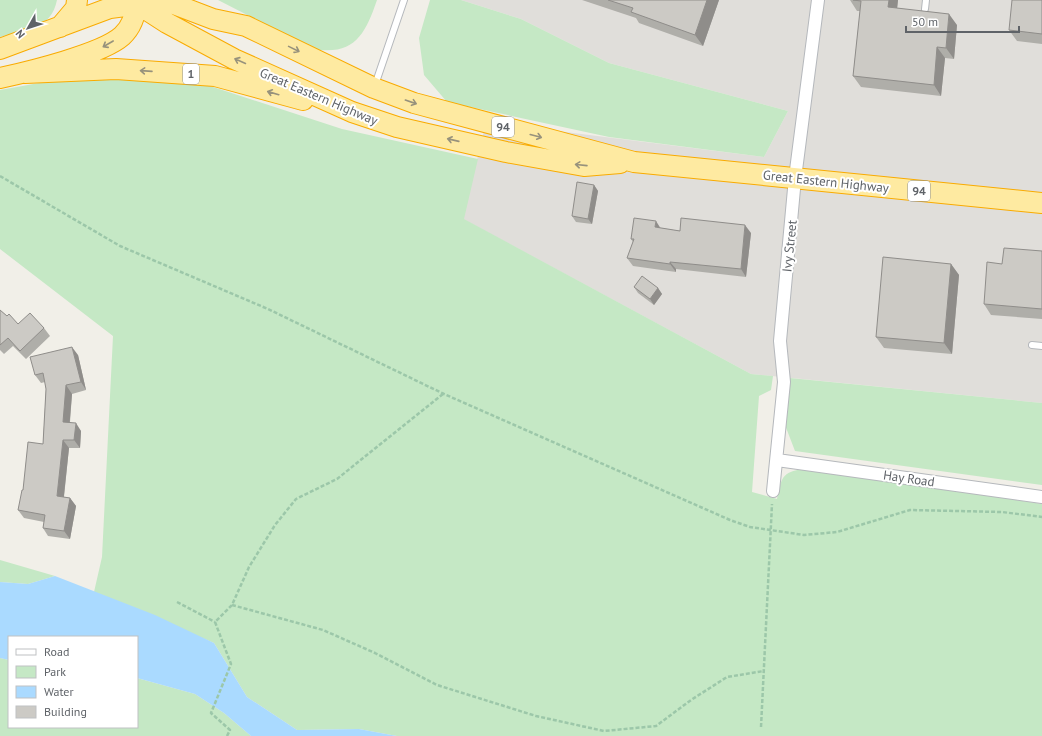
<svg xmlns="http://www.w3.org/2000/svg" width="1042" height="736" viewBox="0 0 1042 736" font-family="'PT Sans',sans-serif">
<style>
.industrial{fill:#e0deda}
.green{fill:#c5e8c5}
.water{fill:#aadaff}
.lines{fill:none;stroke-linecap:round;stroke-linejoin:round}
.service-casing{stroke:#b5b8bc;stroke-width:8}
.minor-casing{stroke:#b5b8bc;stroke-width:14}
.trunk-casing{stroke:#f9ab00;stroke-width:22}
.path{stroke:#9cc7a9;stroke-width:2.5;stroke-dasharray:4 2;stroke-linecap:butt}
.service{stroke:#fff;stroke-width:6}
.minor{stroke:#fff;stroke-width:12}
.trunk{stroke:#feeaa1;stroke-width:20}
.wall{fill:#afaea9}
.shaded-wall{fill:#8f8d8a}
.building{fill:#cccac5;stroke:#8f8d8a}
.oneway{stroke:#97927c}
.labels{text-anchor:middle;stroke-width:4;stroke-linejoin:round;paint-order:stroke}
.shield{fill:#fff;stroke:#8f9295;stroke-width:1}
.shield-label{font-size:12px;font-weight:bold;fill:#5f6368}
.street-label{font-size:13px;fill:#5f6368;stroke:#fff}
</style>
<rect width="100%" height="100%" fill="#f1efe8"/>
<path class="industrial" d="M461,0H1042V403L751,374L463,219L486,122L764,157L788,111L609,63L521,19Z"/>
<path class="green" d="M0,0H57C51,30 25,30 0,37Z
M218,0H377C365,35 354,56 313,49Z
M430,0H461L521,19L609,63L788,111L764,157L609,137L447,102L424,75L419,38Z
M123,77L207,85L342,129L478,159L464,219L751,374L773,376L771,390L759,396L752,492L777,499C782,474 783,472 808,468L1042,504V736H397L359,729L297,730L247,697L214,643L94,592L102,557L113,336L0,249V90L39,83Z
M790,378L1042,403V485L795,451L785,425Z
M0,560L55,576L28,584L0,582Z
M0,658L9,660V727H137V678L195,694L224,713L251,736H0Z"/>
<path class="water" d="M55,576L155,615L214,643L247,697L297,730L359,729L397,736H251L224,713L195,694L137,678V637H9V660L0,658V582L28,584Z"/>
<g class="lines">
<g class="service-casing">
<path id="service" d="M925,9L926,0
M375,85L404,0
M1032,345L1042,346"/>
</g>
<g class="minor-casing">
<path id="minor" d="M777,460L1042,497
M773,491L784,382L780,341L795,178L818,0"/>
</g>
<g class="trunk-casing">
<path id="trunk" d="M133,1L167,23L234,59L352,112L397,127L506,152L584,166L620,163
M60,27L76,8L77,0
M0,49L110,8L156,2L171,3L213,19L246,26L374,88L414,103L634,162L1042,203
M25,73L116,69L215,76L303,100
M0,78C28,72 102,54 122,36C132,27 136,13 137,0"/>
</g>
<path class="path" d="M0,176L120,246L268,309L444,394L730,520L750,527L804,535L837,532L910,510L1002,512L1042,517
M177,602L215,622
M232,605L323,630L375,653L437,685L536,716L604,731L656,726L691,700L727,677L764,671
M761,727L772,504
M227,736L230,730L211,713L231,664L215,622L232,605L249,567L275,525L296,499L337,479L443,394"/>
<use href="#service" class="service"/>
<use href="#minor" class="minor"/>
<use href="#trunk" class="trunk"/>
</g>
<path class="wall" d="M582,0H719L703,46L639,23L636,18Z
M850,0H898L897,8L957,25L954,59L945,58L941,96L861,87L853,76L860,11H857Z
M1042,0V44L1017,41L1009,30Z
M594,185L598,191L592,224L576,222L572,216Z
M661,228L680,231L751,233L746,277L676,269V272L633,266L627,258L633,242L631,239Z
M1042,251V319L991,315L984,304L1002,264Z
M951,264L959,275L952,354L884,348L876,337Z
M634,287L658,288L662,294L654,305L638,293Z
M0,310L7,316L18,324L44,328L50,336L26,359L13,346L4,354L0,350Z
M78,355L86,390L72,394L70,422L81,431L80,448H69L64,497L70,498L76,506L70,539L48,536L43,528L44,522L24,518L18,510L23,490L43,444L46,389L45,382L41,383L35,375Z"/>
<path class="shaded-wall" d="M707,0H719L703,46L695,35Z
M889,0H898L896,19L888,7Z
M949,14L957,25L954,59L946,48Z
M937,47L945,58L941,96L934,85Z
M594,185L598,191L592,224L588,219Z
M656,221L661,229L655,227Z
M745,225L751,233L746,277L741,269Z
M670,262L676,269V272L670,264Z
M951,264L959,275L952,354L944,343Z
M658,288L662,294L654,305L650,299Z
M72,347L78,355L86,390L81,382Z
M66,385L72,394L69,430L63,422Z
M76,423L81,431L80,448L74,440Z
M63,440L69,448L63,504L57,496Z
M70,498L76,506L70,539L64,531Z"/>
<path class="building" d="M608,0H707L695,35L631,12L633,8Z
M853,0H889L888,7L949,14L946,48L937,47L934,85L853,76L861,1Z
M1012,0H1042V34L1009,30Z
M577,182L594,185L588,219L572,216Z
M634,218L656,221L655,227L680,231L681,218L745,225L741,269L670,262V264L627,258L634,239H631Z
M1004,248L1042,251V309L984,304L987,262L1002,264Z
M883,257L951,264L944,343L876,337Z
M642,276L658,288L650,299L634,287Z
M0,310L7,316L9,314L18,324L30,313L44,328L20,351L8,338L0,345Z
M72,347L81,382L66,385L63,422L76,423L74,440H63L57,496L70,498L64,531L43,528L45,515L18,510L22,490H23L28,442L43,444L46,389L43,373L35,375L30,357Z"/>
<defs><path id="oneway-shaft" d="M-6 0H5M1.5-3L5.5 0L1.5 3" fill="none" stroke-width="1.6" stroke-linecap="round" stroke-linejoin="round"/></defs>
<g class="oneway">
<use href="#oneway-shaft" transform="translate(108 44) rotate(150)"/>
<use href="#oneway-shaft" transform="translate(294 49) rotate(26)"/>
<use href="#oneway-shaft" transform="translate(240 61) rotate(-156)"/>
<use href="#oneway-shaft" transform="translate(146 71) rotate(-176)"/>
<use href="#oneway-shaft" transform="translate(273 93) rotate(-164)"/>
<use href="#oneway-shaft" transform="translate(411 102) rotate(19)"/>
<use href="#oneway-shaft" transform="translate(536 136) rotate(15)"/>
<use href="#oneway-shaft" transform="translate(453 140) rotate(-167)"/>
<use href="#oneway-shaft" transform="translate(581 165) rotate(-174)"/>
</g>
<g class="labels">
<g class="shield">
<rect x="183" y="64" width="16" height="20" rx="3"/>
<rect x="492" y="117" width="22" height="20" rx="3"/>
<rect x="908" y="181" width="22" height="20" rx="3"/>
</g>
<g class="shield-label">
<text x="191" y="78">1</text>
<text x="503" y="131">94</text>
<text x="919" y="195">94</text>
</g>
<g class="street-label">
<text transform="translate(319 96) rotate(23)" y="5">Great Eastern Highway</text>
<text transform="translate(826 181) rotate(6)" y="5">Great Eastern Highway</text>
<text transform="translate(789 246) rotate(-84)" y="5">Ivy Street</text>
<text transform="translate(909 478) rotate(8)" y="5">Hay Road</text>
</g>
</g>
<rect x="8" y="636" width="130" height="92" fill="#ffffff" stroke="#bfc1c3"/>
<rect x="16" y="649" width="20" height="6" fill="#ffffff" stroke="#bfc1c3"/>
<text x="44" y="656" font-size="12" fill="#5f6368">Road</text>
<rect x="16" y="666" width="20" height="12" fill="#c5e8c5" stroke="#bfc1c3"/>
<text x="44" y="676" font-size="12" fill="#5f6368">Park</text>
<rect x="16" y="686" width="20" height="12" fill="#aadaff" stroke="#bfc1c3"/>
<text x="44" y="696" font-size="12" fill="#5f6368">Water</text>
<rect x="16" y="706" width="20" height="12" fill="#cccac5" stroke="#bfc1c3"/>
<text x="44" y="716" font-size="12" fill="#5f6368">Building</text>
<g transform="translate(28 28) rotate(231)" stroke="#ffffff" stroke-width="3" paint-order="stroke">
<path d="M0-3L7 15L0 10L-7 15Z" fill="#5f6368"/>
<text y="-6" font-size="11" font-weight="bold" text-anchor="middle" fill="#5f6368">N</text>
</g>
<path d="M906 26v6h113v-6" fill="none" stroke="#5f6368" stroke-width="2"/>
<text x="912" y="26" font-size="12" fill="#5f6368" stroke="#ffffff" stroke-width="3" paint-order="stroke">50 m</text>
</svg>
